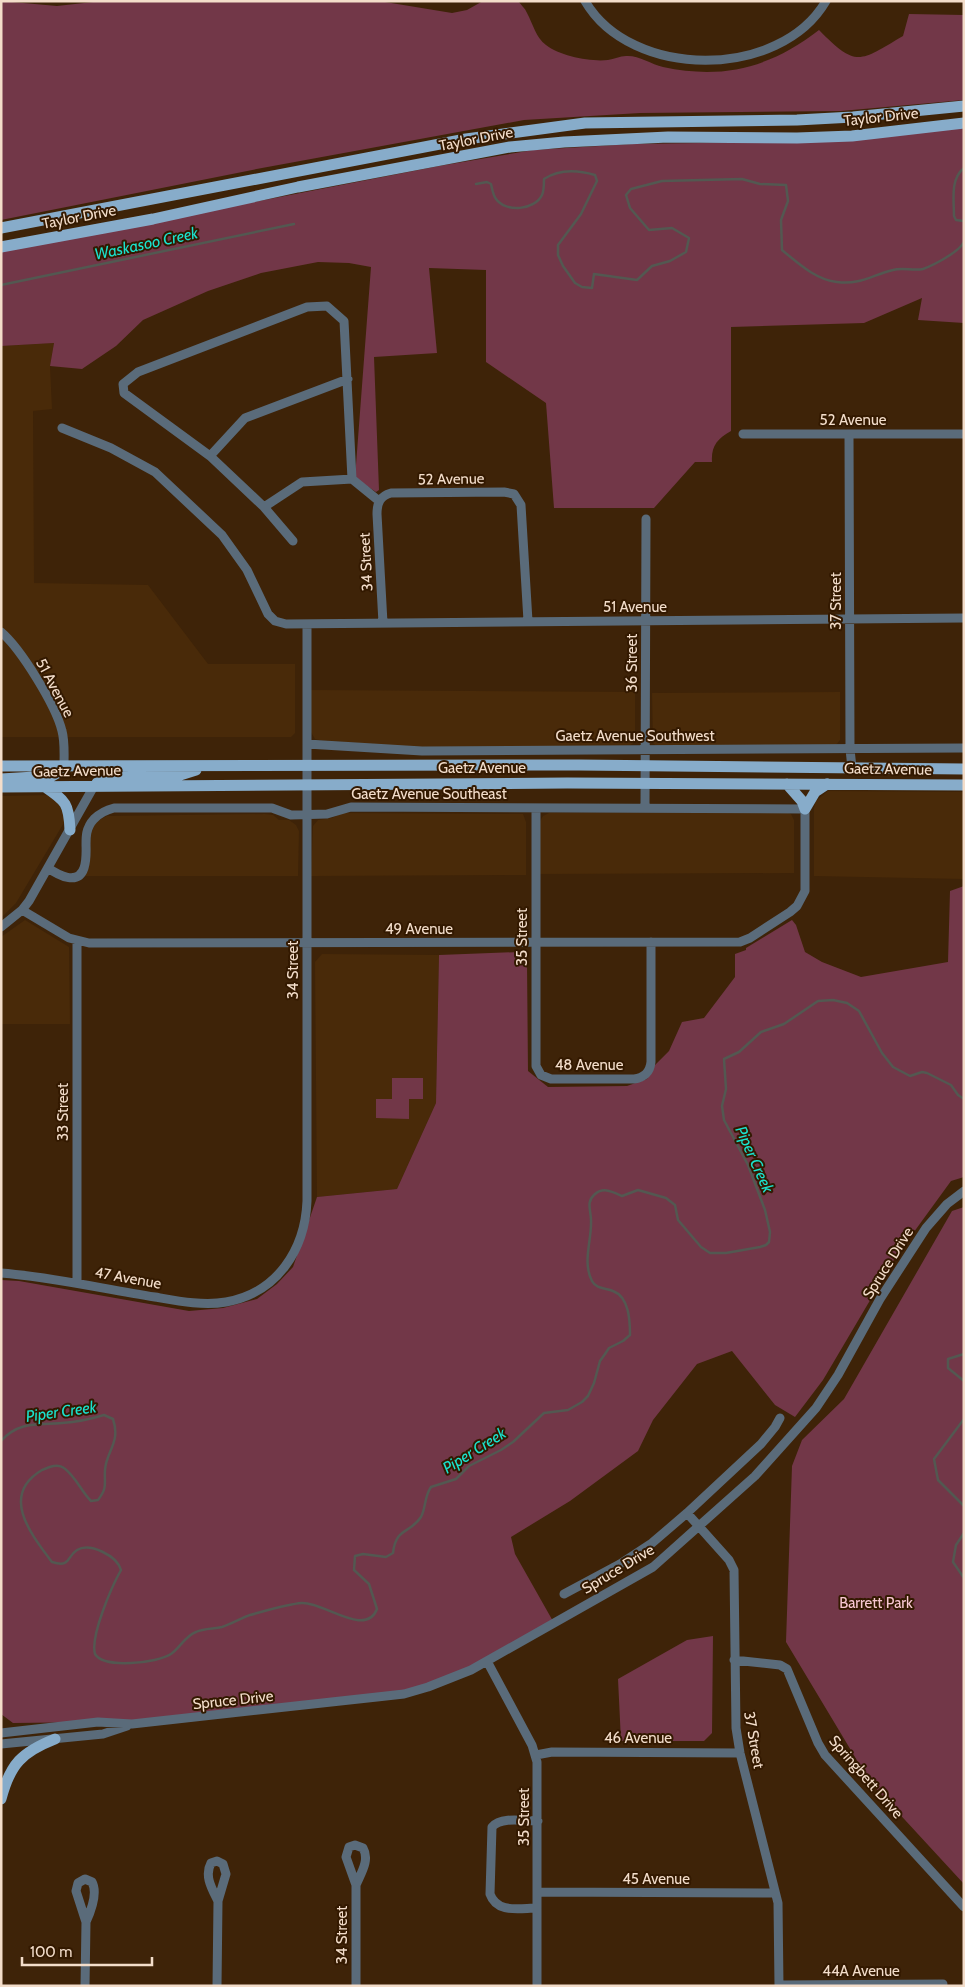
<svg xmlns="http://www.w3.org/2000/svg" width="965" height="1987" viewBox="0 0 965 1987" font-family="Cabin,sans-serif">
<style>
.built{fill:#492a09}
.green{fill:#723748}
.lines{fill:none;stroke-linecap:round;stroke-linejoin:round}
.stream{stroke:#535851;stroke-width:2.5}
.minor{stroke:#5a6b7a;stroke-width:9}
.major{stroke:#87acca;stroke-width:11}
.labels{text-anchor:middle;stroke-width:4;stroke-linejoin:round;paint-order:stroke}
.street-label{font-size:15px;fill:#f3ddca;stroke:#331900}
.park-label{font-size:15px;fill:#f8c7d2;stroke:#331900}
.water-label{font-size:16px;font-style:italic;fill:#1ae3ce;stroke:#331900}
</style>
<rect width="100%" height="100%" fill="#3e2308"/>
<path class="built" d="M54,343L50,366L52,409L33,411L34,583L148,585L208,664H295V733L291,737H1V346Z
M311,690L635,692V742L629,746L423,748L319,740L315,739L311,732Z
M840,692V740L836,745L656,746L653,743L652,693Z
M828,791L964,792V879L814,876V808L816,801Z
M52,795L64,811L65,821L16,903L1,918V796Z
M786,812L791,814L794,820V873L540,874V821L543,816L549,813Z
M342,813L523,814L526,822V875L311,876L313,826L318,820L332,818Z
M265,814L273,815L279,820H289L296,825L299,831L298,876H85V845L88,834L97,821L107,816Z
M25,920L69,947L70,1024H1V937Z
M322,954L439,955L436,1103L397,1189L317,1197L315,962Z"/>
<path class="green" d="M1,1L57,6L102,1H379L452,13L467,10L483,1H518C521,5 525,8 527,13C533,24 536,38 546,45C560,56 590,62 608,60C614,59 620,56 626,56C638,55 651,64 663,67C724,80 771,67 819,30C857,69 860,61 903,36L909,14L964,15V100L841,111L640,113L524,120L262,168L1,220Z
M964,128V323L918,320L922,298L864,323L731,327V431C717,439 711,446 712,462H695L654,508H554L546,403L486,362V270L429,268L437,353L374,357L379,490L376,492L355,478L371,267L349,263L318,262L261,273L208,291L143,320L116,346L82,369L50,366L54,343L1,346V251L439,166L533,150L632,144L830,141Z
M964,886V1177L951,1181L895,1258L823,1380L795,1417L775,1405L732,1351L697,1364L653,1420L638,1451L570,1501L511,1537L515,1554L554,1623L487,1661L416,1690L132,1724L98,1722L13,1723L1,1714V1280L19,1281L189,1311L223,1308L257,1299L277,1284L293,1267L317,1197L397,1189L436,1103L439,955L520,952L527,963L528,1071L548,1087L627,1086L647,1079L655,1065L669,1051L682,1022L704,1018L735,977V954L746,950V948L792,920L796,925L805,952L822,962L861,977L948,962L950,891Z
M392,1078H423V1099H409V1119L376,1118V1099H392Z
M964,1207V1884L870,1782L786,1642L792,1466L802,1440L844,1399L952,1211Z
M713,1636L712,1733L704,1741H621L618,1679L687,1640Z"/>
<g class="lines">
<path class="stream" d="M964,168C950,179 954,200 954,216L956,220L964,221
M476,184L487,182L491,184C492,188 493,195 496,199C506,213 535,210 542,195C544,191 544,184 544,179C559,169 578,170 595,175L597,181L581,214L558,245V255L563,266L575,283L582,287L592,288L594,274L637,280L652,266L670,261L686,252L689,238L672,228L649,230L630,208L626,195L631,189L662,181L742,179L760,184L786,185L788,201L781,220L782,250C798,263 816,280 837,282C861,285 872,275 893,270C902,267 913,271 923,269C934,265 959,252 964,242
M1,285L294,224
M964,1354L948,1359V1368L964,1381
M964,1419L934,1459L938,1480L964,1506
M1,1441C19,1421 38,1425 62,1423C76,1422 91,1419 104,1415L113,1419C121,1443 106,1451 105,1470C104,1484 108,1487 98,1500L91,1501C81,1491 76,1477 64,1468C58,1463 49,1467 42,1470C0,1495 30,1533 52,1562C71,1568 66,1557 77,1550C90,1542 117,1556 121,1570C112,1586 90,1636 95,1654C104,1669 157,1663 171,1654C180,1648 185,1636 196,1632C204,1628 214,1629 222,1627C232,1624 241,1618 250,1615C265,1611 287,1604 302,1603C324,1602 366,1638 377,1609L369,1584L354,1570L355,1556L363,1554L386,1557L393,1553C396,1527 410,1534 421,1517C426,1508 424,1497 431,1487L456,1479L469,1466L501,1450L513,1442L544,1413L568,1410L582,1402L588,1396L594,1383L600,1361L605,1354L609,1348L623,1341L630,1335C630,1320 629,1297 613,1291C606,1288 596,1289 592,1281C582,1262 592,1240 591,1220C591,1211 586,1202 594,1195C603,1186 613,1192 622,1196L638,1190L666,1198L675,1205L678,1220L701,1247L710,1253H726L760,1247L766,1245L769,1242L770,1232L765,1210L748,1165L724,1120L722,1106L726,1089L724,1059L739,1052L761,1032L784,1024L818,1001L833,1000L847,1003L859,1011L882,1053L893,1067L910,1076L922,1072L927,1073L951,1085L958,1095L964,1099
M964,1533L956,1545L953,1562L964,1578"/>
<path class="minor" d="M585,1C631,80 780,80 826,1
M62,428L111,448L155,472L222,535L247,570L268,614L275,621L286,624L964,618
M743,434H964
M849,434L850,749L852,768
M210,456L245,418L348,379
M264,507L302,482L352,479L379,501
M293,541L264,507L210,456L124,393L123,384L138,372L307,307L327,306L344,321L352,479
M383,623L377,514C377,503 380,496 391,493L504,492L514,494L521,505L528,621
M1,632C21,649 56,706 62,731C65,742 64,754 64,766
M307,744L422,751L964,748
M645,807L646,519
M536,808V1066L541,1075L551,1079H634C644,1078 650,1072 651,1062V942
M22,910L69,938L89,943L740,942L750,938L790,912L797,906L805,891V809L351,807L327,814L291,815L272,808H114C106,810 100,813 94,819C80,834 90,850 84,868C78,886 58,875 48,868
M1,927L22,910L29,901L94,786
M77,941V1283
M1,1273C53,1277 103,1289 155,1297C178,1301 203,1306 226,1302C277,1293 305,1250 307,1201V624
M687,1513L729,1560L734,1570L736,1728L740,1753L778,1903L779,1986
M564,1594L620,1564L652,1543L687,1513L761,1444L775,1427L780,1418
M734,1660L780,1665L787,1669L818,1743L825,1755L964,1907
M487,1661L532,1745L537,1762V1986
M1,1733L98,1722L132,1724L377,1697L404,1694L428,1687L471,1670L653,1567L755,1476L816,1408L838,1375L880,1299L926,1228L947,1204L964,1191
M1,1744L103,1734L127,1726
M536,1755L552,1752L740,1753
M356,1885C361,1873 370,1860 363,1848L355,1845L349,1847L346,1857L356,1885V1986
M537,1892L775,1893
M537,1908C520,1908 497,1914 490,1894L492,1827C501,1816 525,1821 538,1821
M779,1985L943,1984
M85,1986L86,1922L76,1891L78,1883L85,1879L92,1882C98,1893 91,1911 86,1922
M217,1986L218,1901L226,1874L223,1864L217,1861L211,1863C204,1876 212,1889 218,1901"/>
<path class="major" d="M1,228L466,139L585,123L797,120L853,117L964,106
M1,247L153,219L298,187L510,147L564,142L668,137L797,138L852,136L964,123
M1,766L579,765L964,769
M1,779L52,776L59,772L64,766
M97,783L115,777L177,776L196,770
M787,784L802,801L805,809
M1,787L567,783L964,785
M45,787C66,801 69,804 70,830
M805,809L815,792L827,784
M1,1799C10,1764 22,1752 55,1739"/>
</g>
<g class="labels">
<g class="street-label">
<text transform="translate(881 117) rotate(-6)" y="5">Taylor Drive</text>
<text transform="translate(476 139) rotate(-11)" y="5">Taylor Drive</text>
<text transform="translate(79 217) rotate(-11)" y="5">Taylor Drive</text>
<text x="853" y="425">52 Avenue</text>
<text transform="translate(451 479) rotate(-1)" y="5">52 Avenue</text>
<text transform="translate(366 562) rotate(-93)" y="5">34 Street</text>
<text transform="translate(836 601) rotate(-90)" y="5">37 Street</text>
<text x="635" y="612">51 Avenue</text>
<text transform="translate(632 663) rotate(-90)" y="5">36 Street</text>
<text transform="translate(55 688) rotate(62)" y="5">51 Avenue</text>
<text x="635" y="741">Gaetz Avenue Southwest</text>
<text x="482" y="773">Gaetz Avenue</text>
<text transform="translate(888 769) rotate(1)" y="5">Gaetz Avenue</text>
<text transform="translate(77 771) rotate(-1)" y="5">Gaetz Avenue</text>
<text x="429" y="799">Gaetz Avenue Southeast</text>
<text x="419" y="934">49 Avenue</text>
<text transform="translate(522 937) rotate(-90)" y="5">35 Street</text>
<text transform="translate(293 970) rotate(-90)" y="5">34 Street</text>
<text x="589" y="1070">48 Avenue</text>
<text transform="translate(63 1112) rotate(-90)" y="5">33 Street</text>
<text transform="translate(888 1263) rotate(-58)" y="5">Spruce Drive</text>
<text transform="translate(128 1278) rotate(10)" y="5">47 Avenue</text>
<text transform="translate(618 1569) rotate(-31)" y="5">Spruce Drive</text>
<text transform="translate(233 1700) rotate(-6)" y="5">Spruce Drive</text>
<text x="638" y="1743">46 Avenue</text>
<text transform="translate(754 1740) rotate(80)" y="5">37 Street</text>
<text transform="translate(866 1777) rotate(49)" y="5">Springbett Drive</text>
<text transform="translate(524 1817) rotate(-90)" y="5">35 Street</text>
<text x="656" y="1884">45 Avenue</text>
<text transform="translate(342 1935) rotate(-90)" y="5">34 Street</text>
<text x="861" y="1976">44A Avenue</text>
</g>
<g class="park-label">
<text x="876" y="1608">Barrett Park</text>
</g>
<g class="water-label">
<text transform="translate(146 243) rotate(-12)" y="6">Waskasoo Creek</text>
<text transform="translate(755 1159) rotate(66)" y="6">Piper Creek</text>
<text transform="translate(61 1411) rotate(-8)" y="6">Piper Creek</text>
<text transform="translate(474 1450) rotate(-32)" y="6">Piper Creek</text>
</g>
</g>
<rect width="965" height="1987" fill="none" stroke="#f3ddca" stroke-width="5"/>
<path d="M22 1957v8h130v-8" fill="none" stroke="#f3ddca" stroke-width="2.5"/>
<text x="30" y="1957" font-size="15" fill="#f3ddca" stroke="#331900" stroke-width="4" paint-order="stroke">100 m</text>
</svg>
